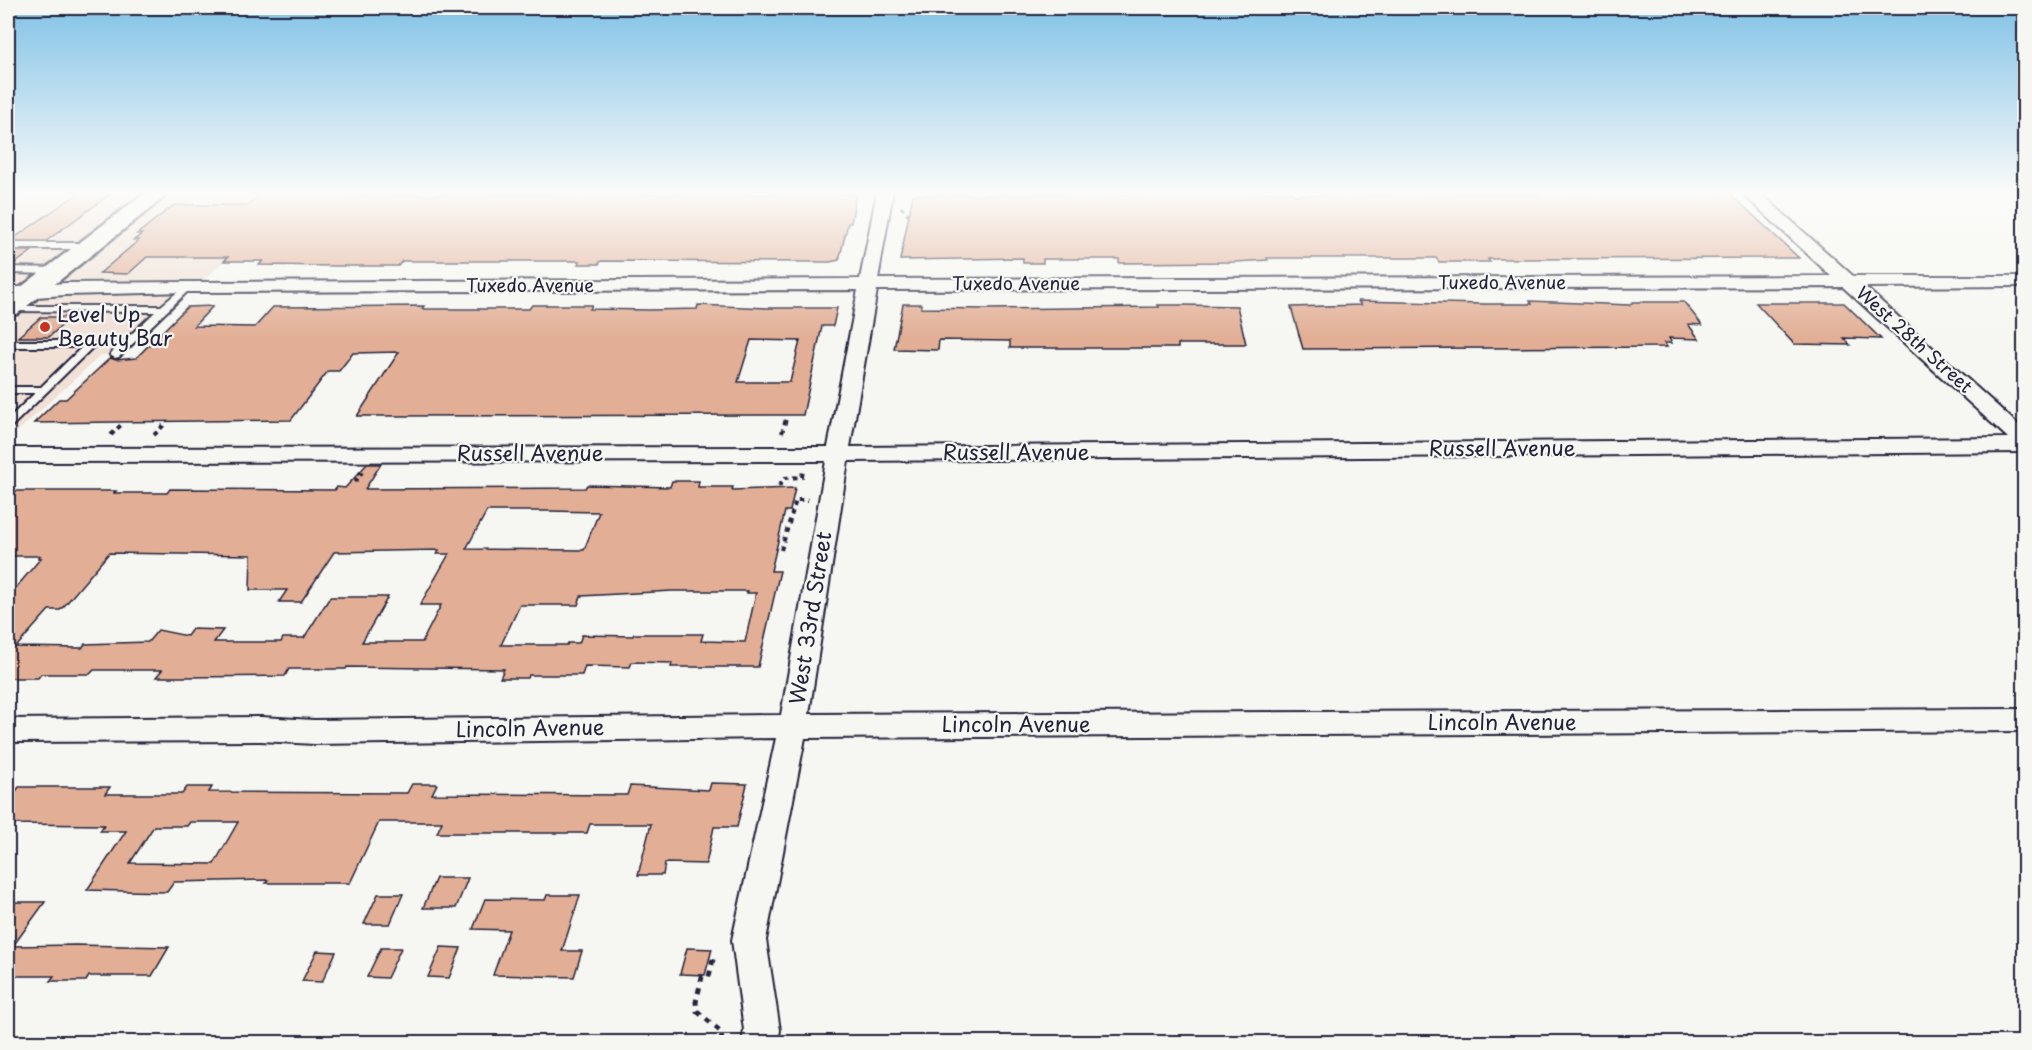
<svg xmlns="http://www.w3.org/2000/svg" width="2032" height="1050" viewBox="0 0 2032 1050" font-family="'Playpen Sans',sans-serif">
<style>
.built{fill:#f0e0d6}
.building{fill:#e2ae95;stroke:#22223b;stroke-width:1.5;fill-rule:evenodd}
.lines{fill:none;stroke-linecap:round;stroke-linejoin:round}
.service-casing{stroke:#22223b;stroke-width:4}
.minor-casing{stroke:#22223b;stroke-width:4}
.secondary-casing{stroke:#22223b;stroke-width:5}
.path-far2{stroke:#22223b;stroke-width:3;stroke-dasharray:4 4;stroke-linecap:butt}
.path-far1{stroke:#22223b;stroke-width:4;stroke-dasharray:4.5 4.5;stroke-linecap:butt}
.path{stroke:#22223b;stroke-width:5;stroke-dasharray:6 6;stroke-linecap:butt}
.service{fill:#f6f6f2;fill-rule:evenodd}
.minor{fill:#f6f6f2;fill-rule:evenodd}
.secondary{fill:#f6f6f2;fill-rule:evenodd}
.poi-dot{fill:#c8321e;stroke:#f6f6f2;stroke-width:2}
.labels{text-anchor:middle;stroke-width:4.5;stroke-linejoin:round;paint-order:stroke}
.far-street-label{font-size:18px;fill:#22223b;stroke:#f6f6f2}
.poi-label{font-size:21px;fill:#22223b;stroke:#f6f6f2;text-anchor:start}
.street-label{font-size:21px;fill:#22223b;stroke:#f6f6f2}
</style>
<rect width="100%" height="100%" fill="#f6f6f2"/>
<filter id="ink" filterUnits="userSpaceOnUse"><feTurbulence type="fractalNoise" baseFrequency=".0167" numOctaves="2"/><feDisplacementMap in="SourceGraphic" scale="12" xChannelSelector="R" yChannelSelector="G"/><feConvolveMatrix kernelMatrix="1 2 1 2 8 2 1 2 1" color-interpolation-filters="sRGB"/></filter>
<g filter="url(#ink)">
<path class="built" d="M35,192H298L196,287H187L115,355H101L8,440V211Z"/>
<path class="building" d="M80,192H113L46,241H10Z
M262,192L349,193L347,195L856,194L851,223H848L839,260L830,262L601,261L599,264H578L580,261H402L398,266H337L259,265L263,261H224L228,257H147L128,274L100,273L139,240H134L142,234H137L174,205H248Z
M1159,192H1292L1293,195H1392L1390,192H1411L1537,195L1535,193L1728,192L1799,258L1488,259L1490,262H1439L1436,258H1267L1268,260L1235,262L1119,263V259H1043V263H1023V258L900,260L913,195L1159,194Z
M8,251H32L13,265H8Z
M1358,301L1483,304H1532L1530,301L1630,305L1633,302H1684L1702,325L1688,324L1699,339L1669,338L1672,343H1664L1667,347L1303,349L1291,307L1361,305Z
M1756,303H1844L1881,339L1844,338L1850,345L1794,344Z
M903,304H921V308L986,309L1159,307L1158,305H1184L1237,306L1246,344H1178V348H1010V341L939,340L938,350L894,349Z
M532,305H592L590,309L650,310L697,309L698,305L768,308H837L833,326H822L803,415L357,416L399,352L353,353L339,371H328L291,420L34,423L59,399H66L110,358L116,360L136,358L187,307L213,306L194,326L255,327L273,307L424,306L422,309H529ZM751,340L800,341L790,382H738Z
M41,317H71L49,337H18Z
M367,464H381L365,489L585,488L587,485L670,487L672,481H699L698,487H733L732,490L795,488L790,511H785L771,571H780L758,667H671L672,663L632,662L630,667L585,666L582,675H529L528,678H500L504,669L347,667L346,669H289L285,676L184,677H156L162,670H94L90,674H41L38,678H8V597L41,558H38L40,556H8V491H116L114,493H167L170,489L335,490L337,487L345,488ZM487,511H548L599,512L584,550L466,549ZM439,550L437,554H449L420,605H441L422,642H362L388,597H330L304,638H283L281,642H214L223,630L192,629L187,636L158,630L148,642L85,644L82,648L16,647L49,610H60L65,605L109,553L251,555L250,590H287L279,602H301L334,552ZM672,591H748L747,593H756L745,642L701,641L703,634H634L633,636L582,635L579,643H568L567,645H501L520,605H578L581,596Z
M711,783L747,784L737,827H714L706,864L665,863L663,875H638L651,824H590L587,833H437L442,822H379L350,883H266L268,880L174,882L167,892L87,890L126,831H100L104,825L8,824V802L19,787H110L105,794H182L187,787H212L209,792L407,793L412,784H437L432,794L627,795L630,786L709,790ZM190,822H238L214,864L130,863L154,826H187Z
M436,878H468L456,908H423Z
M378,894H403L390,924H364Z
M547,895H580L562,951H582L574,977L493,975L509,930L473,929L485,899L545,900Z
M8,902H45L13,946L75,945L169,947L152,976H89L86,981H50L54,976H8Z
M441,947L461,948L449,978L428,977Z
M381,948H401L387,978L367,977Z
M687,948L712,949L705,975L680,974Z
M317,951L336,952L322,982L302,981Z"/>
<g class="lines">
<g class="service-casing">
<path id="service" d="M8,243H89L93,246L89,249H8Z
M8,267L57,268L61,271L57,274L8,273Z
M187,284L192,287L190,289L119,357L115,358L110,355L111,353L155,312L8,311V307L10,306H161Z
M8,341H91L96,344L12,426L8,427V419L35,393H8V387H41L82,347H8Z"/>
</g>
<g class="minor-casing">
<path id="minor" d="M877,192H893L878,279L1831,276L1741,192H1759L1853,276H2024V286L1865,287L2024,430V452L848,461L809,714L2024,709V731L805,738L766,940L780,1030L778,1042H742L744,1030L732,940L776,738L314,744L261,741L8,742V719L261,717L314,720L781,715L826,461L8,462V448L828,447L858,290L187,292L65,295L8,299V288L65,283L187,282L860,279ZM1843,287L2008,438L850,447L877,290Z"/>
</g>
<g class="secondary-casing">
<path id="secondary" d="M146,192H171L17,314L8,317V297Z"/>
</g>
<path class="path-far2" d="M901,207L909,215"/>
<path class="path-far1" d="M782,433L786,419
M111,435L121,425
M154,435L165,424
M355,482L362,472
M779,486L785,478L802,477L803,470
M781,550L796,500H808"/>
<path class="path" d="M713,959L709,977H702L696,1002L697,1011L721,1032L722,1042"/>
<use href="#service" class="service"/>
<use href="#minor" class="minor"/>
<use href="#secondary" class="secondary"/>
</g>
</g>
<linearGradient id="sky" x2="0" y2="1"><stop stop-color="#81c2e6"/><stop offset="0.57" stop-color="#fbfbf9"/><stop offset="1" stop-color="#fbfbf9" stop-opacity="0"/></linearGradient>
<rect width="2032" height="339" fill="url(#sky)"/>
<circle class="poi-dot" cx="45" cy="327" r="6"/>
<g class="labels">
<g class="far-street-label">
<text x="1502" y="289">Tuxedo Avenue</text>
<text x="1016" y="290">Tuxedo Avenue</text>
<text x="530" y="292">Tuxedo Avenue</text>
<text transform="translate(1914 340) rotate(42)" y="6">West 28th Street</text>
</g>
<g class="poi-label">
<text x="57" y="322">Level Up<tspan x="57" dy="24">Beauty Bar</tspan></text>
</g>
<g class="street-label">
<text x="1502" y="456">Russell Avenue</text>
<text x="1016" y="460">Russell Avenue</text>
<text x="530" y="461">Russell Avenue</text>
<text transform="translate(811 618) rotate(-81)" y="7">West 33rd Street</text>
<text x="1502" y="730">Lincoln Avenue</text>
<text x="1016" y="732">Lincoln Avenue</text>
<text transform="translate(530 729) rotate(-1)" y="7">Lincoln Avenue</text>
</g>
</g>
<rect width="2032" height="1050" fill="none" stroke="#f6f6f2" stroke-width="30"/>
<rect x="15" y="15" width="2002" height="1020" fill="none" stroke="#22223b" stroke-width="2" filter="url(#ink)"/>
</svg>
